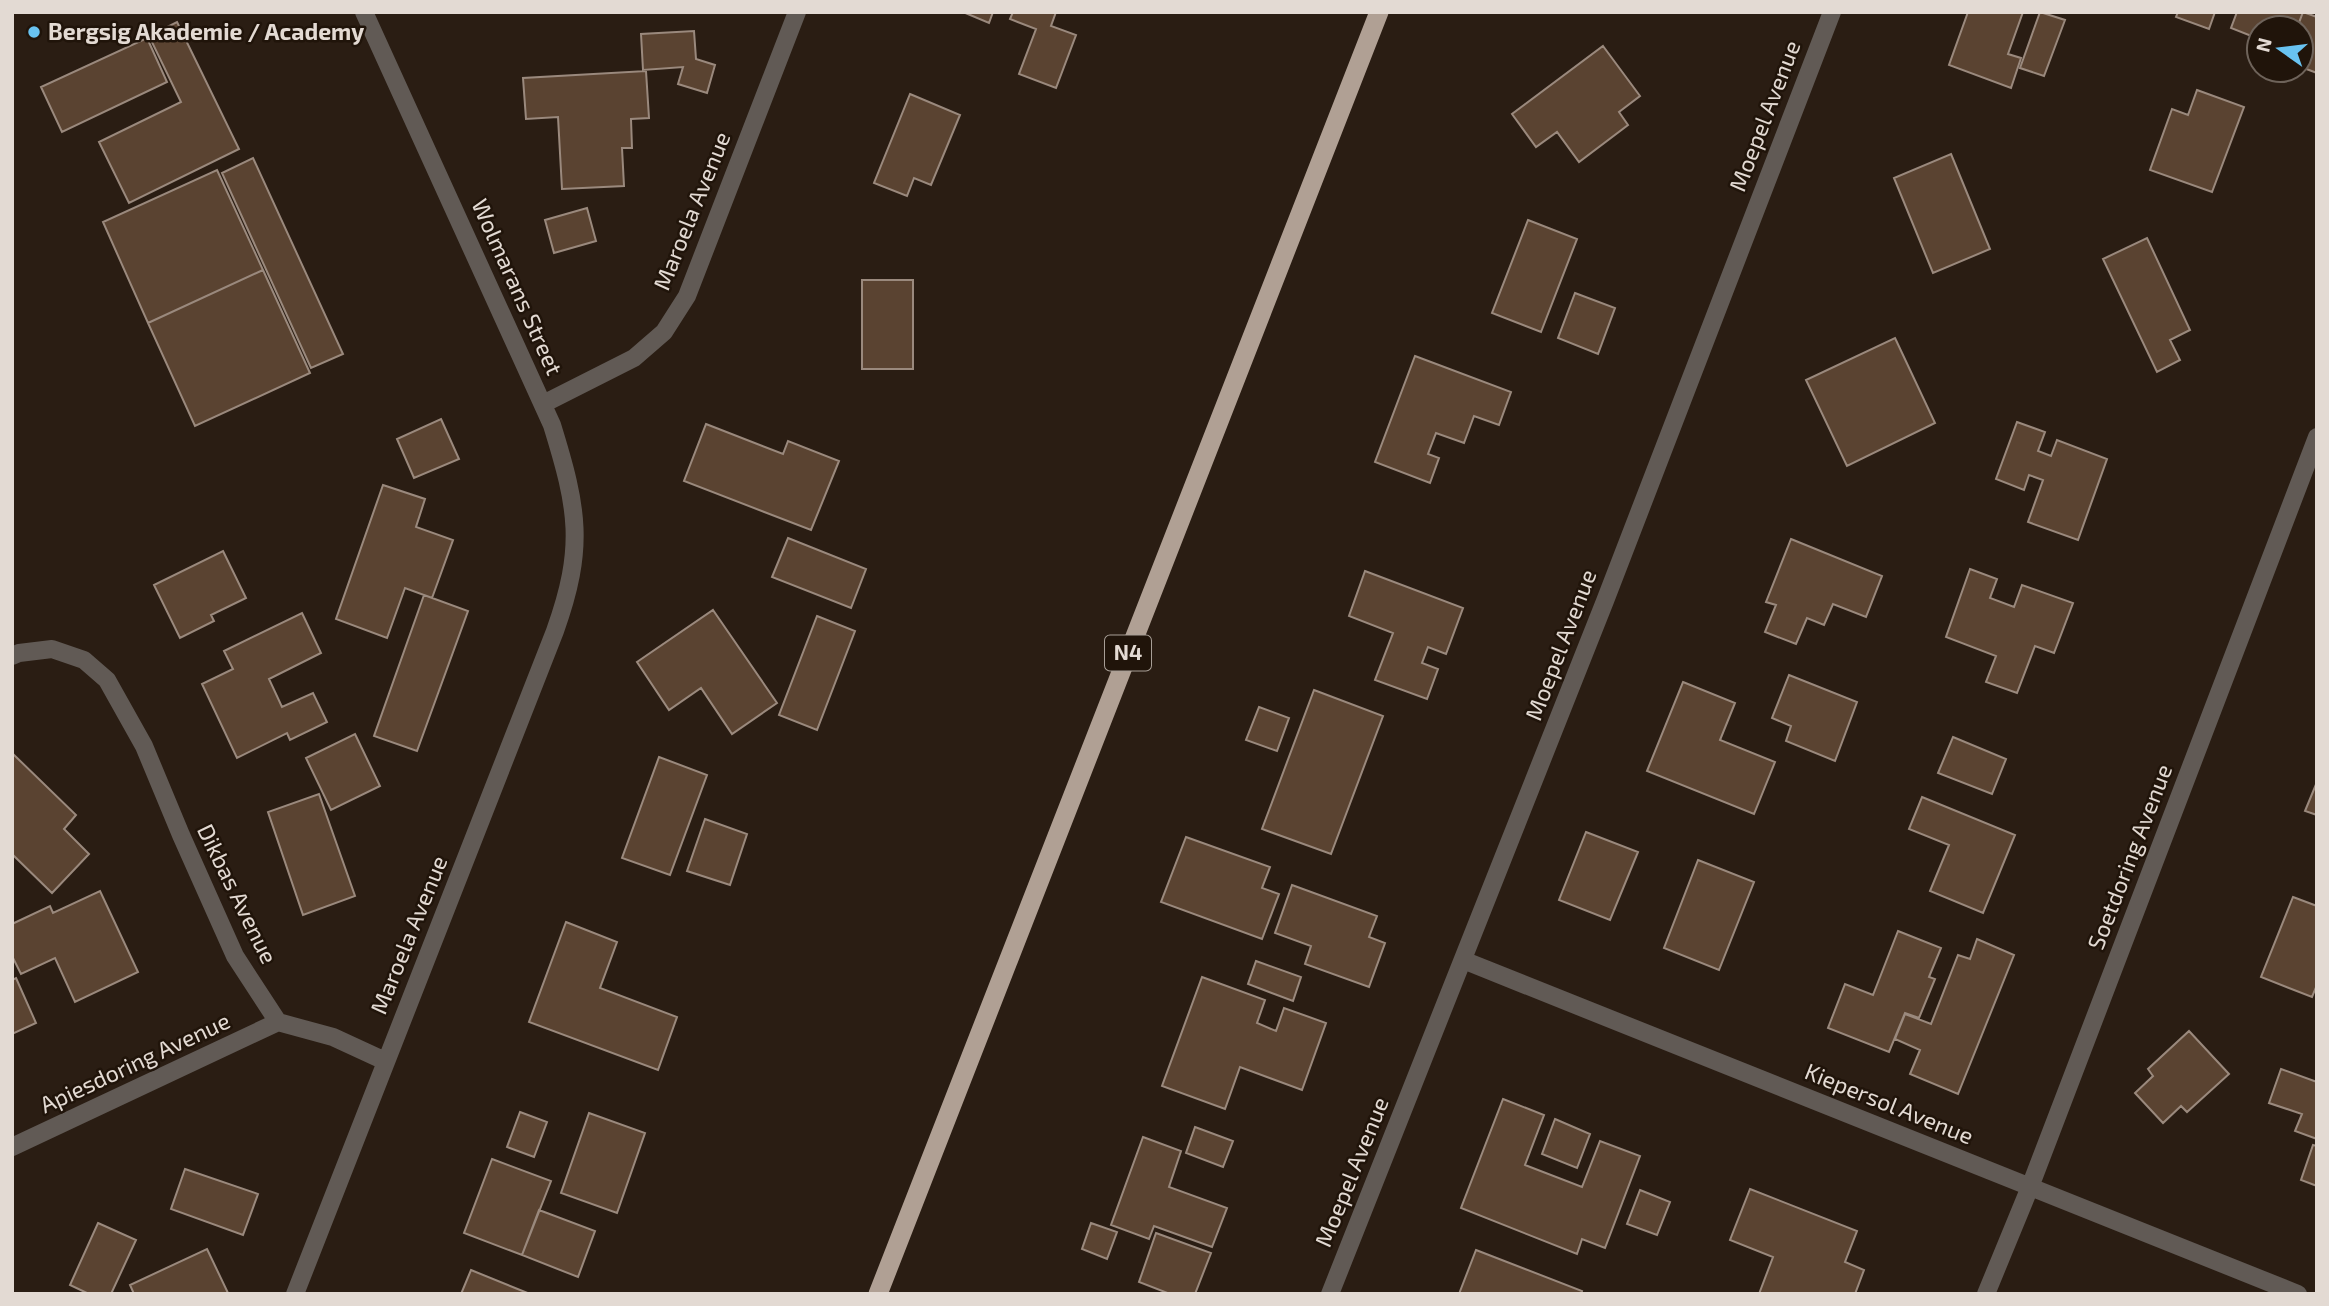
<svg xmlns="http://www.w3.org/2000/svg" width="2329" height="1306" viewBox="0 0 2329 1306" font-family="'Exo 2',sans-serif">
<style>
.building{fill:#5a4331;stroke:#9a897d;stroke-width:2}
.lines{fill:none;stroke-linecap:round;stroke-linejoin:round}
.minor{stroke:#615a55;stroke-width:18}
.trunk{stroke:#b0a094;stroke-width:19}
.poi-dot{fill:#69c3f1;stroke:#20140a;stroke-width:2.5}
.labels{text-anchor:middle;stroke-width:5;stroke-linejoin:round;paint-order:stroke}
.shield{fill:#20140a;stroke:#a89f97;stroke-width:2}
.shield-label{font-size:21px;font-weight:bold;fill:#e3dad3}
.poi-label{font-size:23px;font-weight:bold;fill:#e3dad3;stroke:#20140a;text-anchor:start}
.street-label{font-size:23px;fill:#e3dad3;stroke:#20140a}
</style>
<rect width="100%" height="100%" fill="#2a1d13"/>
<path class="building" d="M963,12H993L989,23Z
M1013,12H1056L1051,26L1076,35L1056,88L1019,74L1036,29L1010,19Z
M1968,12H2023L2008,54L2021,58L2011,88L1949,65Z
M2040,12L2065,20L2044,76L2020,68Z
M2178,12H2215L2209,29L2176,17Z
M2237,12H2303L2297,28H2259V39L2231,28Z
M2303,12L2317,17V73L2301,67V28H2297Z
M177,22L239,149L129,203L99,142L181,102L149,36Z
M694,31L696,59L715,65L707,93L678,84L683,67L643,70L641,34Z
M147,38L167,82L62,132L41,87Z
M1603,46L1640,96L1619,112L1628,125L1579,162L1557,132L1536,147L1512,114Z
M646,71L649,118L631,119L632,148H622L624,186L562,189L558,117L526,119L523,78Z
M2197,90L2244,107L2212,192L2150,170L2172,109L2188,115Z
M910,94L960,115L931,185L914,178L907,196L874,183Z
M1951,154L1990,249L1933,273L1894,178Z
M253,158L343,354L311,368L222,173Z
M217,170L263,270L148,323L103,222Z
M587,208L596,241L554,253L545,220Z
M1528,220L1577,239L1541,332L1492,313Z
M2147,238L2190,330L2170,340L2180,360L2157,372L2103,259Z
M263,270L310,373L195,426L148,323Z
M862,280H913V369H862Z
M1575,293L1615,308L1598,354L1558,338Z
M1895,338L1935,423L1847,466L1806,380Z
M1415,356L1511,392L1499,425L1474,416L1464,443L1436,433L1428,454L1439,458L1430,483L1375,462Z
M441,419L459,459L414,478L397,439Z
M2017,422L2045,432L2038,451L2051,456L2057,440L2107,459L2078,540L2028,522L2043,480L2029,475L2024,490L1996,479Z
M706,424L783,454L788,441L839,461L811,530L684,481Z
M383,485L425,499L416,527L453,540L432,598L405,588L387,638L336,619Z
M788,538L866,569L851,608L772,577Z
M1791,539L1882,576L1866,617L1833,604L1824,625L1807,618L1796,644L1765,632L1776,605L1766,602Z
M223,551L246,598L211,615L214,621L180,638L154,585Z
M1970,569L1997,579L1990,598L2014,607L2022,585L2073,603L2054,653L2035,646L2017,693L1986,682L1996,656L1946,637Z
M1365,571L1463,608L1446,654L1428,647L1422,663L1438,669L1427,699L1375,680L1393,633L1349,616Z
M424,595L468,611L417,751L374,736Z
M713,610L777,703L732,734L701,688L669,710L637,662Z
M302,613L321,653L269,679L282,707L313,693L327,722L290,740L287,733L237,758L202,684L233,669L224,651Z
M817,616L855,631L817,730L779,715Z
M1789,675L1857,702L1835,761L1786,741L1791,726L1772,718Z
M1683,682L1735,703L1720,740L1775,762L1754,814L1647,771Z
M1314,690L1383,716L1331,854L1262,829Z
M1259,707L1289,718L1277,751L1246,740Z
M355,734L380,786L331,810L306,758Z
M1953,737L2006,759L1992,794L1938,773Z
M12,753L76,815L64,829L89,854L52,893L12,854Z
M659,757L707,775L670,875L622,858Z
M2317,782V815L2305,811Z
M319,794L355,896L303,915L268,812Z
M1922,797L2015,835L1983,913L1930,891L1949,845L1909,829Z
M705,819L747,834L730,885L687,871Z
M1586,832L1638,852L1610,920L1559,900Z
M1186,837L1270,867L1262,888L1279,894L1262,939L1161,902Z
M1698,860L1754,882L1719,970L1664,948Z
M1292,885L1377,916L1369,937L1385,943L1369,987L1305,964L1311,946L1275,933Z
M100,891L138,972L75,1002L55,958L21,974L12,956V924L50,906L53,913Z
M2293,897L2317,906V985L2312,997L2261,977Z
M566,922L617,942L600,988L677,1017L658,1070L529,1022Z
M1898,931L1941,948L1929,977L1935,979L1919,1018L1905,1013L1889,1052L1828,1028L1845,984L1873,995Z
M1977,939L2014,955L1958,1094L1910,1074L1920,1050L1895,1039L1905,1014L1931,1024L1958,955L1970,959Z
M1256,961L1301,977L1293,1001L1248,984Z
M1202,977L1265,1000L1257,1023L1276,1031L1284,1008L1326,1023L1302,1090L1240,1067L1225,1109L1162,1086Z
M16,978L36,1023L12,1034V980Z
M2189,1031L2229,1074L2187,1112L2181,1106L2163,1123L2135,1093L2153,1076L2148,1069Z
M2281,1069L2317,1082V1139L2295,1131L2302,1114L2269,1103Z
M1503,1099L1544,1115L1525,1165L1582,1187L1600,1141L1640,1156L1605,1248L1582,1239L1577,1254L1461,1208Z
M520,1112L547,1122L534,1157L507,1147Z
M589,1113L645,1133L617,1213L561,1193Z
M1555,1119L1590,1134L1577,1168L1542,1154Z
M1195,1127L1233,1141L1223,1167L1186,1153Z
M1143,1137L1181,1151L1169,1187L1227,1208L1212,1247L1154,1226L1149,1239L1111,1225Z
M2313,1145L2317,1146V1186L2301,1180Z
M492,1159L551,1181L522,1255L464,1233Z
M185,1169L258,1194L243,1235L171,1209Z
M1750,1189L1857,1231L1845,1262L1864,1270L1855,1294H1759L1773,1257L1730,1240Z
M1640,1190L1670,1202L1657,1235L1627,1224Z
M539,1210L595,1231L578,1277L522,1255Z
M98,1223L136,1240L111,1294H89L70,1285Z
M1091,1223L1117,1232L1107,1259L1082,1249Z
M1156,1233L1211,1253L1195,1294H1170L1139,1282Z
M207,1249L228,1293L134,1294L130,1285Z
M1476,1250L1582,1291L1581,1294H1459Z
M471,1270L530,1294H461Z"/>
<g class="lines">
<path class="minor" d="M543,404L634,358L664,332L687,296L797,12
M12,656L19,653L52,649L84,660L107,680L144,746L181,835L235,956L278,1022L333,1037L385,1061
M1463,960L2298,1294
M12,1147L278,1022
M295,1294L555,631C585,547 578,509 552,425L364,12
M1330,1294L1605,601L1832,12
M1986,1294L2030,1187L2317,437"/>
<path class="trunk" d="M878,1294L1379,12"/>
</g>
<circle class="poi-dot" cx="34" cy="32" r="7"/>
<g class="labels">
<rect class="shield" x="1105" y="635.5" width="46" height="35" rx="5"/>
<g class="shield-label">
<text x="1128" y="660">N4</text>
</g>
<g class="poi-label">
<text x="48" y="40">Bergsig Akademie / Academy</text>
</g>
<g class="street-label">
<text transform="translate(1765 116) rotate(-69)" y="8">Moepel Avenue</text>
<text transform="translate(692 211) rotate(-68)" y="8">Maroela Avenue</text>
<text transform="translate(517 287) rotate(66)" y="8">Wolmarans Street</text>
<text transform="translate(1561 645) rotate(-69)" y="8">Moepel Avenue</text>
<text transform="translate(2130 857) rotate(-69)" y="8">Soetdoring Avenue</text>
<text transform="translate(237 894) rotate(64)" y="8">Dikbas Avenue</text>
<text transform="translate(409 935) rotate(-68)" y="8">Maroela Avenue</text>
<text transform="translate(135 1063) rotate(-25)" y="8">Apiesdoring Avenue</text>
<text transform="translate(1889 1104) rotate(22)" y="8">Kiepersol Avenue</text>
<text transform="translate(1352 1172) rotate(-68)" y="8">Moepel Avenue</text>
</g>
</g>
<rect width="2329" height="1306" fill="none" stroke="#e3dad3" stroke-width="28"/>
<g transform="translate(2280 49) rotate(284)"><circle r="33" fill="#20140a" stroke="#6e635a" stroke-width="2"/>
<path d="M0-5L12 26L0 18L-12 26Z" fill="#69c3f1"/>
<text y="-10" font-size="19" font-weight="bold" text-anchor="middle" fill="#e3dad3">N</text>
</g>
</svg>
